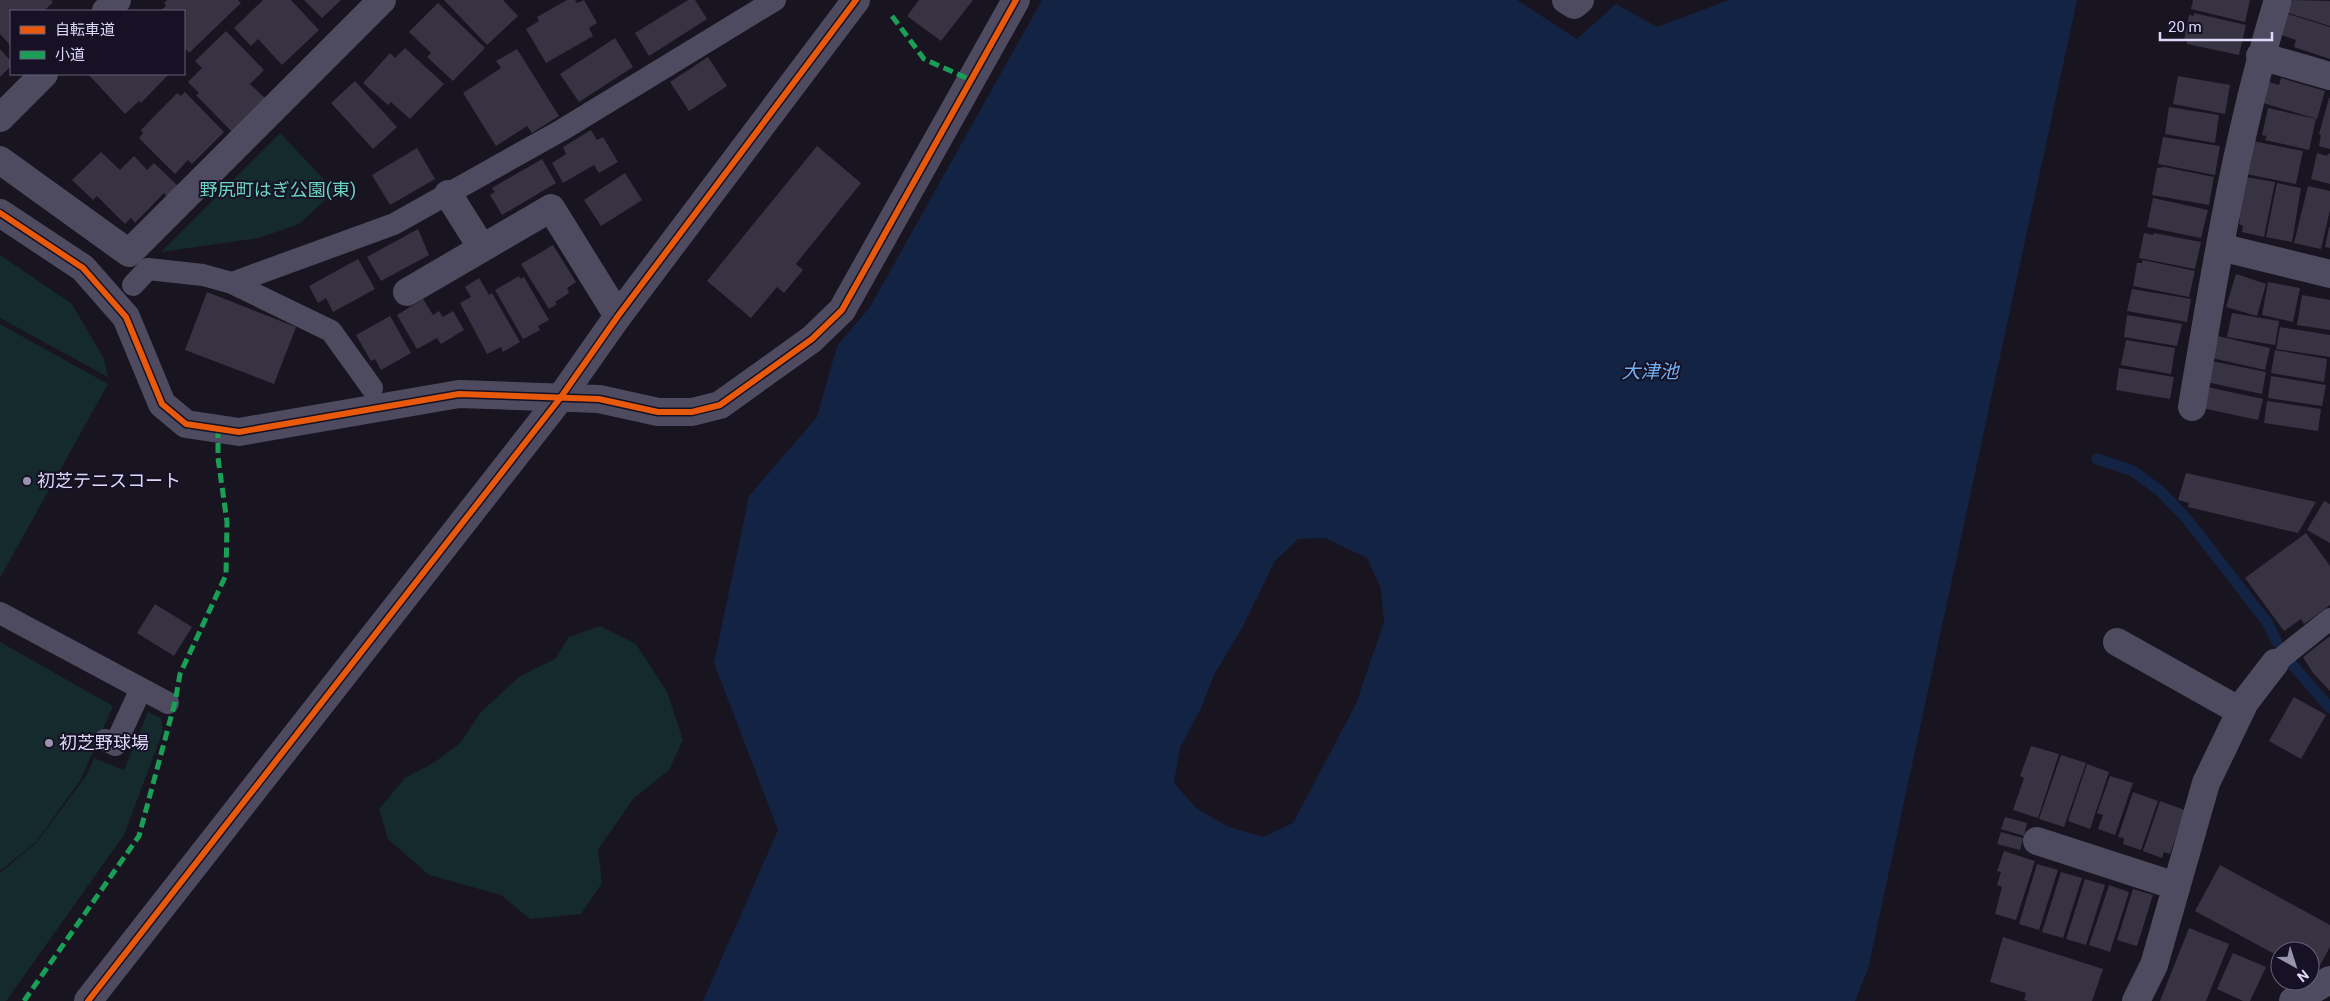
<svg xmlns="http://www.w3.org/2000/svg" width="2330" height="1001" viewBox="0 0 2330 1001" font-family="Roboto,'Noto Sans JP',sans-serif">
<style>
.green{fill:#152a2c}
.water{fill:#132343;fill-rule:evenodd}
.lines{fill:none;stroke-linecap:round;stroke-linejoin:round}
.stream{stroke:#132343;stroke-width:11}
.building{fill:#373342}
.service{stroke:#4e4b60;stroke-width:22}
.minor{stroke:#4e4b60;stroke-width:28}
.tertiary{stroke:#4e4b60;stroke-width:28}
.quiet{stroke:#1a9f57;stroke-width:5;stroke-dasharray:10 5;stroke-linecap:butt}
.cycleway-casing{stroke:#161124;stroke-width:9}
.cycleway{stroke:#e8590c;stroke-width:6}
.poi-dot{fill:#9994ae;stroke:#161124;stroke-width:2}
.labels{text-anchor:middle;stroke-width:4;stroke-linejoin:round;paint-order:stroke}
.park-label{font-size:18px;fill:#6bd4c0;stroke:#161124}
.poi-label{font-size:18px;fill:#ded9fb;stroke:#161124;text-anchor:start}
.water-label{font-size:19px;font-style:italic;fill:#71aff1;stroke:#161124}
</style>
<rect width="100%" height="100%" fill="#181520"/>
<path class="green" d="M280,133L335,191L299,224L259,238L161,252Z
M0,255L72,304L104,359L108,377L0,318Z
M0,324L108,384L0,578Z
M600,626L636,644L667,692L683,740L669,770L634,798L598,849L602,883L581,914L530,919L501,895L429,875L388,839L379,809L405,778L435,762L460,743L481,712L520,676L555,659L569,637Z
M0,642L113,706L81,779L36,842L0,871Z
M148,712L161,718L163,731L124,835L6,1001H0V873L36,843L86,776L94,758L124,770Z"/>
<path class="water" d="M1042,0H1517L1577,39L1616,4L1657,27L1729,0H2077L1868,969L1855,1001H703L778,830L714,663L749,496L817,417L837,346L870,307ZM1325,538L1367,558L1381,589L1384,622L1356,704L1293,823L1263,837L1229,827L1197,809L1174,783L1180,748L1200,710L1215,673L1243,626L1275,561L1298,539Z"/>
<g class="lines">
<path class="stream" d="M2097,459L2133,471L2160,491L2187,519L2267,622L2277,642
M2291,663L2330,708"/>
</g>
<path class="building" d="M0,0H51L53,2L44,11H11V46L0,34Z
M167,0H238L241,3L189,53L184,47V11H160L166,6L164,3Z
M263,0H291L319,30L282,65L258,39L251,46L234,28Z
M304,0H341L322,18Z
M444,0H503L518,16L487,45Z
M567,0H575L577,3L584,0L597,23L589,28L593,36L546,63L526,29L539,21L537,17Z
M688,0H695L707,19L649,56L635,33Z
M919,0H973L941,41L907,16Z
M2193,0H2250L2245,22L2191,9Z
M2293,0L2330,1V26L2288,13Z
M438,3L485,48L453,81L427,57L431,53L409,32Z
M2194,13L2246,25L2239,55L2187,44V41L2184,40L2189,15L2194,16Z
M2288,14L2330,27V59L2294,47L2296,40L2281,35Z
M226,31L264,70L250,84L266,99L232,132L196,95L199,93L188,82L202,68L195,61Z
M615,38L633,67L579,102L560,74Z
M405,48L444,84L410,119L391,102L388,105L363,83L390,53L395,58Z
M0,49L11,61V66L0,77Z
M517,49L559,116L532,133L527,126L496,146L463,93L501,68L496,61Z
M708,57L727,86L689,111L670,82Z
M88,74H169L141,103L139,101L125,114Z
M2178,76L2230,85L2225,114L2173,104Z
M2281,78L2325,91L2317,119L2263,103L2269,82L2279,85Z
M355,81L397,127L373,149L331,103Z
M185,92L224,132L192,164L188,160L175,174L139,138L143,133L141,130L177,93L181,96Z
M2329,98H2330V149L2319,146L2321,135L2319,134Z
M2169,107L2219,115L2215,143L2165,134Z
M2268,108L2316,119L2309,150L2265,140L2267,136L2262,135Z
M591,130L597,140L603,137L618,162L599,173L594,165L563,183L552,163L566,154L563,147Z
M2163,137L2220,146L2215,175L2158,164Z
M2252,141L2303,151L2296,184L2246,174Z
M817,146L861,183L796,264L803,270L784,293L777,287L751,318L707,281Z
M417,148L435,179L390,205L372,175Z
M101,152L120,170L134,156L147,170L154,163L178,186L167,197L164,193L135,223L131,218L125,224L97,196L93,200L72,180Z
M2317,153L2327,156L2328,153L2330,154V184L2311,179Z
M542,159L556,183L502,215L490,195L495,192L492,188Z
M2164,167L2214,177L2209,205L2152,195L2157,168Z
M625,173L642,200L601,226L584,200Z
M2245,177L2275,182L2264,237L2242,232L2243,226L2239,224L2240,219L2237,218Z
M2277,183L2301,188L2292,242L2266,237Z
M2308,186L2330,191V210L2321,249L2294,243Z
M2153,198L2208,210L2201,238L2147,227Z
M2329,227H2330V248L2325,247Z
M418,229L429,255L381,281L367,257Z
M2144,233L2153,235L2154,233L2201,242L2195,269L2139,258Z
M553,245L576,282L567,288L569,293L555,302L557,304L549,309L521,264Z
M358,259L375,289L333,312L326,298L318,303L309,286Z
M2143,260L2195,271L2189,297L2133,286L2137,263H2142Z
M2236,274L2266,284L2257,316L2226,307Z
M519,276L520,279L524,277L549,320L538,326L540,330L523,339L495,290Z
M479,278L489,295L492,293L520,342L503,352L501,347L487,354L460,303L471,297L465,287Z
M2268,282L2300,288L2293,322L2262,315Z
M2132,289L2191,299L2187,322L2127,311Z
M207,292L296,327L274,384L185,350Z
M2302,295L2330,300V330L2297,325Z
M423,299L433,315L439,311L443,317L453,311L464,330L441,344L437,338L417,349L397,315Z
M2232,313L2279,321L2275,345L2227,337Z
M2127,315L2182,324L2177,346L2124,337Z
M390,316L411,353L381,370L375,359L371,361L356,335Z
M2280,327L2330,335V357L2276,349Z
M2218,336L2270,348L2265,370L2212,358Z
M2126,340L2175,348L2171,374L2121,365Z
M2275,350L2327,359L2324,382L2271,373Z
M2211,361L2266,372L2262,394L2206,382Z
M2119,368L2174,377L2170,399L2116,390Z
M2271,376L2326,385L2322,406L2268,398Z
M2207,387L2263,399L2258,420L2202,408Z
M2267,401L2321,409L2318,431L2264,423Z
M2186,473L2316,502L2298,533L2188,507L2189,503L2178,500Z
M2324,501L2330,504V543L2307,530Z
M2306,533L2330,566V605L2304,624L2301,619L2284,631L2245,578Z
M155,604L192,627L174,656L137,633Z
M2330,636V691L2313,673L2303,657Z
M2294,697L2326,715L2301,759L2269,741Z
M2031,746L2059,754L2038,818L2013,810L2024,778L2020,776Z
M2061,755L2086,763L2064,827L2039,819Z
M2087,764L2109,772L2090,829L2068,821Z
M2110,776L2133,783L2115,835L2098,829L2103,815L2097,813Z
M2133,792L2158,801L2141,850L2123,844L2124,838L2118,837Z
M2160,801L2185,810L2170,854L2164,852L2162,858L2143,851Z
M2005,817L2027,823L2024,836L2001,829Z
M2001,832L2023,838L2020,850L1997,844Z
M2004,851L2035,861L2016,920L1995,914L2002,887L1997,885L2001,872L1997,871Z
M2037,864L2058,870L2039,930L2019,924Z
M2220,865L2330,925V947L2314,976L2310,974V951H2280V957L2195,911Z
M2061,872L2082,878L2063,938L2042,932Z
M2085,879L2105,885L2086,945L2066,939Z
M2109,885L2129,892L2110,952L2089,945Z
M2133,889L2153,895L2137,946L2117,940Z
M2189,928L2229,944L2206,1001H2160Z
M2003,937L2103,969L2092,1001H2028L2024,1000L2026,993L1990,982Z
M2233,953L2266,967L2250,1001H2243L2217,989Z"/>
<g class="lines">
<path class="service" d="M232,283L331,331L372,388
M133,285L148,269L203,275L232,283L394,224L562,130L775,0
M0,613L168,703
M2275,663L2330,619
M105,740L115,745L141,689"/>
<path class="minor" d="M106,11L117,0
M2260,56L2330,76
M0,118L44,74
M0,160L129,253L382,0
M448,194L482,248
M2220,247L2330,274
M407,292L551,208L618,316
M2192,407C2215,271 2237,132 2278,0
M2117,642L2240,711
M2037,841L2176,886
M2136,1001L2154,965L2206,783L2245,702L2275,663
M2293,1001L2330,980"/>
<path class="tertiary" d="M1566,0L1574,5L1580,0
M0,213L83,268L126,317L162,404L186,424L239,432L459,394L599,399L658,412H692L720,405L812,339L842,310L1016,0
M88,1001L561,397L618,316L856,0"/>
<path class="quiet" d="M892,16L924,59L971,80
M24,1001L139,836L175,702L180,674L226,575L227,522L218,458V430"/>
<g class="cycleway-casing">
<path id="cycleway" d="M0,213L83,268L126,317L162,404L186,424L239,432L459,394L599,399L658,412H692L720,405L812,339L842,310L1016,0
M88,1001L561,397L618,316L856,0"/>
</g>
<use href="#cycleway" class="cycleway"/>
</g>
<g class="poi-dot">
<circle cx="27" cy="481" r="5"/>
<circle cx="49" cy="743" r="5"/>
</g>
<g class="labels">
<g class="park-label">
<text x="278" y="196">野尻町はぎ公園(東)</text>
</g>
<g class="poi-label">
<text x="37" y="487">初芝テニスコート</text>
<text x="59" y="749">初芝野球場</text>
</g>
<g class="water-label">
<text x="1650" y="378">大津池</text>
</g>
</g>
<rect x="10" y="10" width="175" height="65" fill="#161124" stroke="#66617a"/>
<rect x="20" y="26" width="25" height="8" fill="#e8590c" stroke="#66617a"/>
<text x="55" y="35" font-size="15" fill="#ded9fb">自転車道</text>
<rect x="20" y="51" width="25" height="8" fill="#1a9f57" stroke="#66617a"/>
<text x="55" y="60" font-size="15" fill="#ded9fb">小道</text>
<g transform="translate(2295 966) rotate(141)"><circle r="24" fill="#161124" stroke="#66617a"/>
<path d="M0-4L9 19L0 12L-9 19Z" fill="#9994ae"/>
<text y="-8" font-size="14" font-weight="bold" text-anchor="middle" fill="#ded9fb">N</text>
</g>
<path d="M2160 32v8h112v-8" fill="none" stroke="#ded9fb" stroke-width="2.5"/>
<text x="2168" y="32" font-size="15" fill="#ded9fb" stroke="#161124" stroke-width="4" paint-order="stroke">20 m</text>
</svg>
